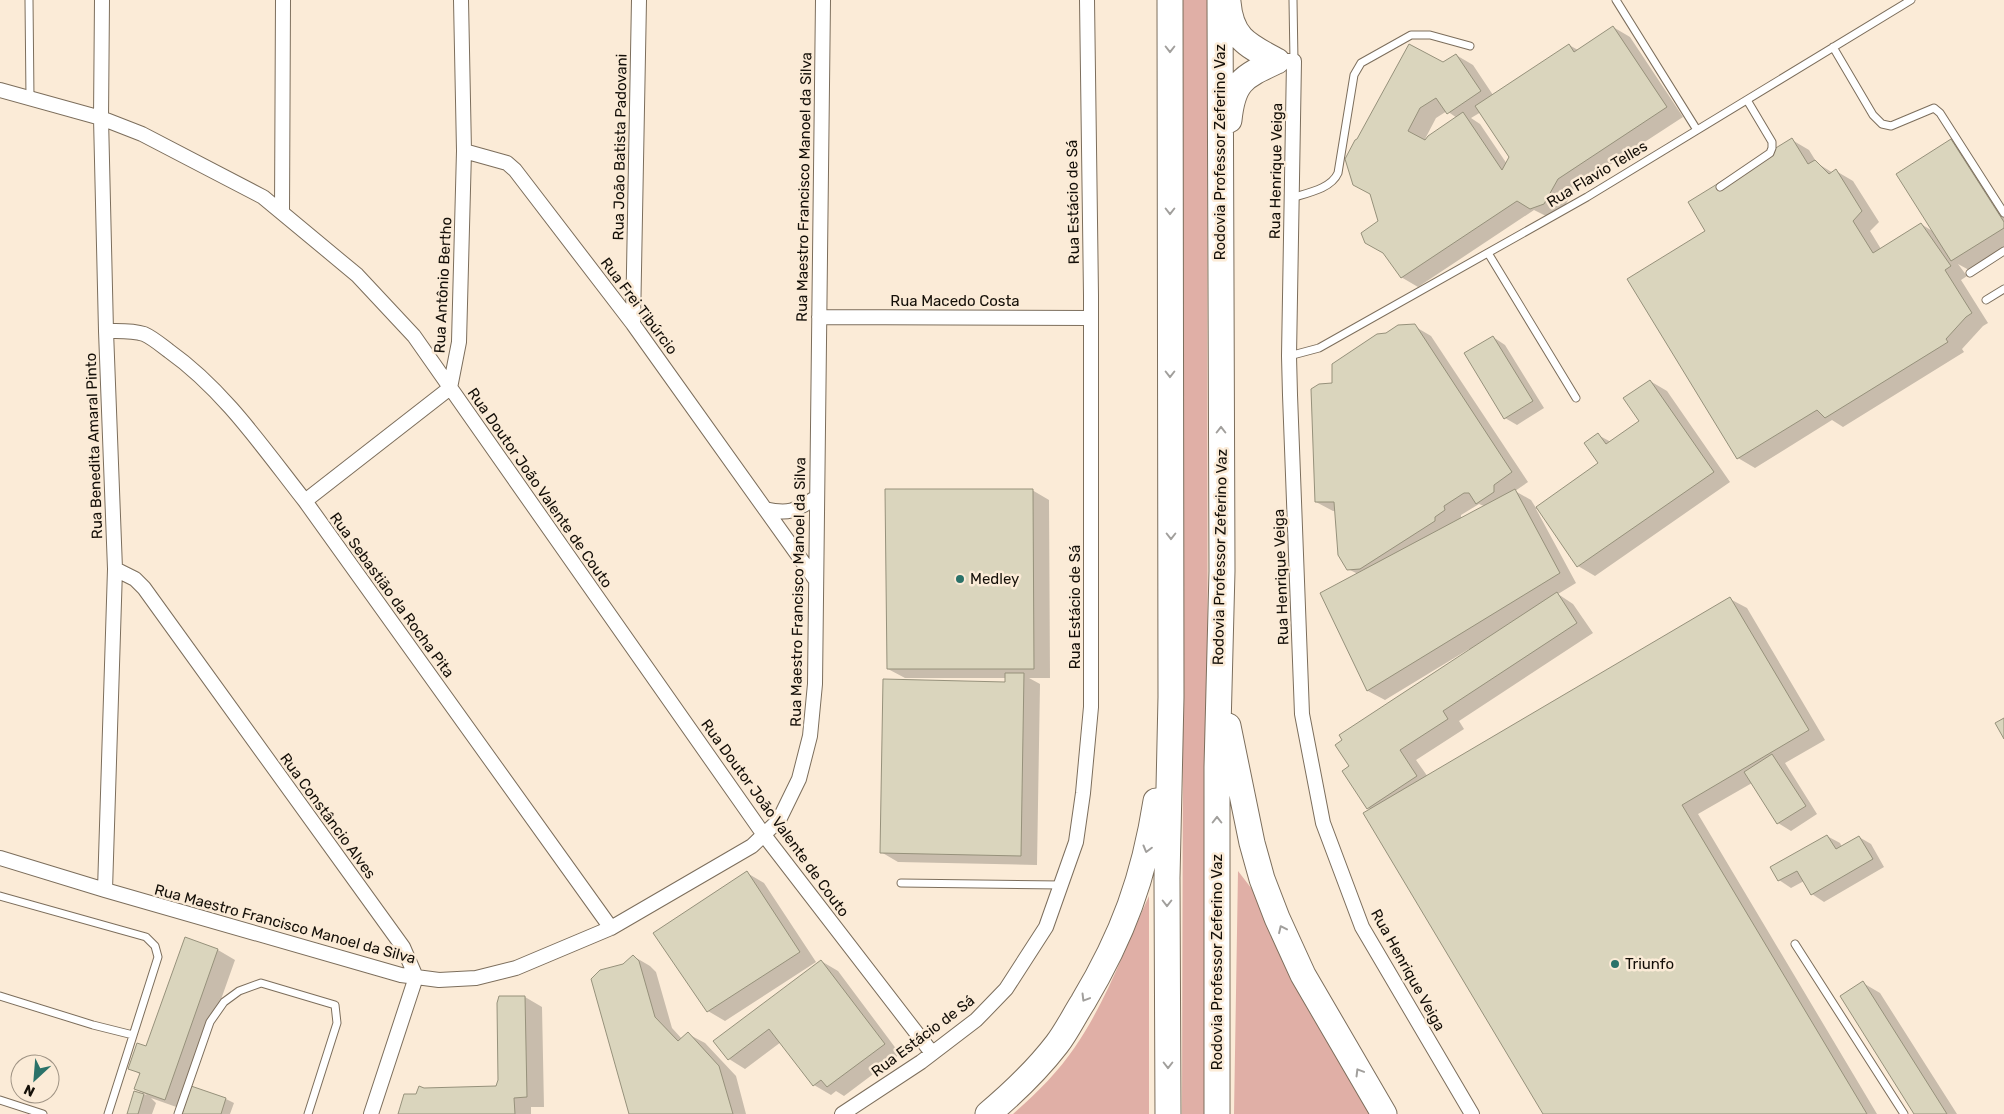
<svg xmlns="http://www.w3.org/2000/svg" width="2004" height="1114" viewBox="0 0 2004 1114" font-family="Rubik,sans-serif">
<style>
.green{fill:#e0afa6}
.shadow{fill:#0003;fill-rule:evenodd}
.building{fill:#dad5bd;stroke:#96917b}
.lines{fill:none;stroke-linecap:round;stroke-linejoin:round}
.service-casing{stroke:#7c6e5c;stroke-width:9}
.minor-casing{stroke:#7c6e5c;stroke-width:16}
.motorway-casing{stroke:#7c6e5c;stroke-width:27}
.service{stroke:#fff;stroke-width:7}
.minor{stroke:#fff;stroke-width:14}
.motorway{stroke:#fff;stroke-width:25}
.oneway{stroke:#a19f9c}
.poi-dot{fill:#2b7269;stroke:#fbebd7;stroke-width:2}
.labels{text-anchor:middle;stroke-width:5;stroke-linejoin:round;paint-order:stroke}
.street-label{font-size:15px;fill:#140f08;stroke:#fbebd7}
.poi-label{font-size:15px;fill:#140f08;stroke:#fbebd7;text-anchor:start}
</style>
<rect width="100%" height="100%" fill="#fbebd7"/>
<path class="green" d="M1181,0H1207L1208,1114H1182L1184,344Z
M1238,871L1255,893L1273,941L1307,1008L1370,1114H1234Z
M1149,896V1114H1013C1036,1094 1058,1072 1075,1047C1106,1002 1126,946 1149,896Z"/>
<path class="shadow" d="M1613,27L1630,37L1683,117L1574,188L1561,214L1548,217L1534,210L1418,287L1401,277L1380,222L1371,195L1443,64L1456,55L1473,65L1493,95L1569,45L1578,50ZM1447,111L1457,118L1425,139L1436,118ZM1481,112L1511,157L1507,164L1480,124L1471,118Z
M1792,140L1809,150L1817,163L1833,173L1836,171L1853,181L1879,222L1870,231L1881,249L1921,224L1934,232L1951,141L1968,150L2004,207V248L1969,270L1958,264L1967,276L1961,280L1988,323L1983,326L1962,349L1964,352L1843,427L1832,420L1755,468L1738,458L1707,232Z
M1414,326L1431,336L1528,482L1515,491L1531,500L1536,508L1600,464L1598,435L1611,442L1641,422L1650,381L1667,391L1730,482L1595,576L1578,566L1538,508L1536,509L1576,583L1558,594L1573,604L1593,633L1459,721L1464,729L1416,760L1428,777L1730,599L1747,608L1825,740L1785,763L1817,814L1791,831L1778,823L1752,783L1698,814L1877,1114H1544L1371,810L1368,808L1343,771L1470,651L1469,649L1385,700L1368,691L1322,593L1358,574L1348,569L1336,511H1333L1316,502L1334,384L1386,335ZM1479,504L1484,506L1461,519V515Z
M1493,337L1505,345L1544,408L1517,425L1505,418Z
M1032,490L1049,500L1050,678H1029L1040,684L1037,865L898,862L881,852L1006,683V678H905L888,669Z
M1827,836L1840,843L1842,847L1859,837L1871,844L1884,867L1824,902L1812,894L1804,881L1791,888L1779,880Z
M747,873L764,883L816,962L725,1021L708,1011L655,933Z
M185,939L218,950L235,960L190,1087L226,1099L234,1103L230,1114H183L188,1101L185,1100L182,1109L151,1098L156,1103L152,1114H128L135,1093L147,1095L136,1089L141,1075L130,1068L147,1048Z
M633,956L650,966L656,972L672,1028L682,1039L688,1034L705,1043L736,1076L746,1114H630L624,965Z
M821,961L838,971L900,1054L844,1096L836,1091L831,1095L814,1085L781,1042L745,1069L729,1059Z
M1863,983L1880,993L1957,1114H1916Z
M525,997L542,1007L544,1107H531V1114H399L424,1089L497,1087Z"/>
<path class="building" d="M1613,26L1667,107L1558,179L1544,204L1530,209L1517,201L1401,278L1383,253L1365,243L1361,233L1378,221L1370,194L1353,185L1345,159L1355,140L1357,139L1409,44L1443,62L1456,54L1481,91L1447,114L1436,98L1420,108L1408,131L1425,140L1428,136L1463,112L1502,170L1509,157L1475,106L1569,44L1574,52Z
M1792,138L1808,164L1815,160L1829,174L1836,169L1862,211L1853,221L1873,253L1921,223L1951,266L1945,270L1972,313L1966,317L1946,339L1948,342L1825,418L1817,410L1737,459L1627,279L1705,231L1688,202Z
M1951,139L2004,222V228L1951,261L1896,174Z
M1415,324L1512,472L1494,485V492L1476,504L1469,493H1464L1444,506L1445,510L1435,517V521L1360,569L1347,570L1338,555L1334,502H1315L1311,389L1319,384L1332,383V364L1377,334L1386,333L1398,325Z
M1493,336L1533,401L1504,419L1464,353Z
M1650,380L1714,472L1577,567L1536,507L1598,463L1584,443L1598,433L1606,444L1639,421L1623,398Z
M885,489H1033L1034,669H887Z
M1515,489L1560,573L1367,691L1320,593Z
M1557,592L1577,623L1443,711L1448,719L1400,750L1417,776L1367,809L1342,771L1349,766L1335,745L1342,740L1339,735Z
M1730,597L1809,730L1682,805L1867,1114H1543L1363,813Z
M1005,673H1024L1021,856L880,853L883,679L1005,682Z
M2004,718V739L1995,723Z
M1772,754L1806,806L1777,824L1744,772Z
M1827,835L1836,849L1859,836L1873,859L1811,895L1797,871L1778,881L1770,867Z
M747,871L800,952L707,1012L653,933Z
M185,937L218,949L165,1100L134,1089L140,1073L128,1069L137,1043L146,1046Z
M633,955L639,961L655,1017L678,1041L688,1032L719,1066L733,1114H629L591,979L600,970L623,964Z
M821,960L885,1044L827,1087L821,1080L813,1086L769,1029L728,1060L713,1041Z
M1863,981L1947,1114H1914L1840,996Z
M499,996H525L527,1097L514,1098L515,1114H398L404,1094H416L419,1086L424,1088L496,1086L498,1080L497,1003Z
M191,1086L226,1098L221,1114H182Z
M134,1091L144,1094L138,1114H127Z"/>
<g class="lines">
<g class="service-casing">
<path id="service" d="M29,0L30,98
M1293,0L1294,61
M1616,0L1697,130
M1833,47L1873,115L1882,124L1891,126L1934,108L1940,113L2004,213
M1720,187L1770,153L1772,148V142L1747,100
M1291,198C1307,193 1331,189 1338,173L1354,75L1361,63L1411,35H1430L1470,46
M1488,253L1576,398
M1970,273L2004,251
M1986,300L2004,289
M1289,356L1319,348L1587,197L1911,0
M901,883L1061,885
M0,896L146,937L155,946L158,957L108,1114
M1795,944L1904,1114
M0,996L93,1025L133,1035
M0,1100L43,1114
M178,1114L210,1022L224,1002L239,991L261,983L335,1005L337,1023L308,1114"/>
</g>
<g class="minor-casing">
<path id="minor" d="M102,0L101,118L106,331L115,569L105,890
M1277,61H1294L1289,356L1290,395L1302,714L1323,823L1362,927L1472,1114
M0,90L101,118L142,134L263,197L357,275L414,336L764,835L932,1053
M464,151L507,163L515,170L633,324L815,579
M282,212L283,0
M819,317L1091,318
M633,324L639,0
M106,331C118,331 132,330 144,334C153,338 161,345 169,351C224,390 264,449 305,501L611,928
M305,501L450,388L459,342L464,151L461,0
M765,509C790,515 796,510 817,497
M115,569L135,579L144,588L403,947L416,977L371,1114
M0,858L105,890L401,975L439,980L476,978L516,968L611,928L752,846L779,820L799,779L810,736L815,684L823,0
M842,1114L921,1062L976,1020L1006,989L1046,927L1076,842L1083,793L1091,707V295L1087,0"/>
</g>
<g class="motorway-casing">
<path id="motorway" d="M1228,2C1231,38 1247,45 1277,61
M1229,120C1233,81 1243,77 1277,61
M1228,726L1252,843L1262,879L1277,918L1303,975L1384,1114
M988,1114C1013,1093 1037,1070 1057,1044C1067,1031 1074,1016 1083,1002C1123,935 1144,878 1156,801
M1168,1114L1167,878L1171,697L1170,0
M1217,1114V767L1222,571L1220,0"/>
</g>
<use href="#service" class="service"/>
<use href="#minor" class="minor"/>
<use href="#motorway" class="motorway"/>
</g>
<defs><path id="oneway-chevron" d="M-2-3.5L2.5 0L-2 3.5" fill="none" stroke-width="1.6" stroke-linecap="round" stroke-linejoin="round" transform="scale(1.25)"/></defs>
<g class="oneway">
<use href="#oneway-chevron" transform="translate(1170 49) rotate(90)"/>
<use href="#oneway-chevron" transform="translate(1170 211) rotate(90)"/>
<use href="#oneway-chevron" transform="translate(1170 374) rotate(90)"/>
<use href="#oneway-chevron" transform="translate(1221 430) rotate(-90)"/>
<use href="#oneway-chevron" transform="translate(1171 536) rotate(90)"/>
<use href="#oneway-chevron" transform="translate(1217 820) rotate(-90)"/>
<use href="#oneway-chevron" transform="translate(1147 849) rotate(105)"/>
<use href="#oneway-chevron" transform="translate(1167 903) rotate(90)"/>
<use href="#oneway-chevron" transform="translate(1282 929) rotate(-115)"/>
<use href="#oneway-chevron" transform="translate(1085 998) rotate(121)"/>
<use href="#oneway-chevron" transform="translate(1168 1065) rotate(90)"/>
<use href="#oneway-chevron" transform="translate(1359 1072) rotate(-121)"/>
</g>
<g class="poi-dot">
<circle cx="960" cy="579" r="5"/>
<circle cx="1615" cy="964" r="5"/>
</g>
<g class="labels">
<g class="street-label">
<text transform="translate(620 147) rotate(-89)" y="5">Rua João Batista Padovani</text>
<text transform="translate(1220 152) rotate(-90)" y="5">Rodovia Professor Zeferino Vaz</text>
<text transform="translate(1276 171) rotate(-89)" y="5">Rua Henrique Veiga</text>
<text transform="translate(1597 174) rotate(-31)" y="5">Rua Flavio Telles</text>
<text transform="translate(804 187) rotate(-89)" y="5">Rua Maestro Francisco Manoel da Silva</text>
<text transform="translate(1073 202) rotate(-91)" y="5">Rua Estácio de Sá</text>
<text transform="translate(443 285) rotate(-87)" y="5">Rua Antônio Bertho</text>
<text x="955" y="306">Rua Macedo Costa</text>
<text transform="translate(639 306) rotate(53)" y="5">Rua Frei Tibúrcio</text>
<text transform="translate(94 446) rotate(-92)" y="5">Rua Benedita Amaral Pinto</text>
<text transform="translate(540 488) rotate(55)" y="5">Rua Doutor João Valente de Couto</text>
<text transform="translate(1220 557) rotate(-89)" y="5">Rodovia Professor Zeferino Vaz</text>
<text transform="translate(1281 577) rotate(-92)" y="5">Rua Henrique Veiga</text>
<text transform="translate(798 592) rotate(-89)" y="5">Rua Maestro Francisco Manoel da Silva</text>
<text transform="translate(392 595) rotate(54)" y="5">Rua Sebastião da Rocha Pita</text>
<text transform="translate(1075 607) rotate(-90)" y="5">Rua Estácio de Sá</text>
<text transform="translate(328 816) rotate(54)" y="5">Rua Constâncio Alves</text>
<text transform="translate(775 818) rotate(54)" y="5">Rua Doutor João Valente de Couto</text>
<text transform="translate(285 924) rotate(15)" y="5">Rua Maestro Francisco Manoel da Silva</text>
<text transform="translate(1217 962) rotate(-90)" y="5">Rodovia Professor Zeferino Vaz</text>
<text transform="translate(1408 970) rotate(61)" y="5">Rua Henrique Veiga</text>
<text transform="translate(923 1036) rotate(-37)" y="5">Rua Estácio de Sá</text>
</g>
<g class="poi-label">
<text x="970" y="584">Medley</text>
<text x="1625" y="969">Triunfo</text>
</g>
</g>
<g transform="translate(35 1079) rotate(206)"><circle r="24" fill="#fbebd7" stroke="#9f9384"/>
<path d="M0-4L9 19L0 12L-9 19Z" fill="#2b7269"/>
<text y="-8" font-size="14" font-weight="bold" text-anchor="middle" fill="#140f08">N</text>
</g>
</svg>
